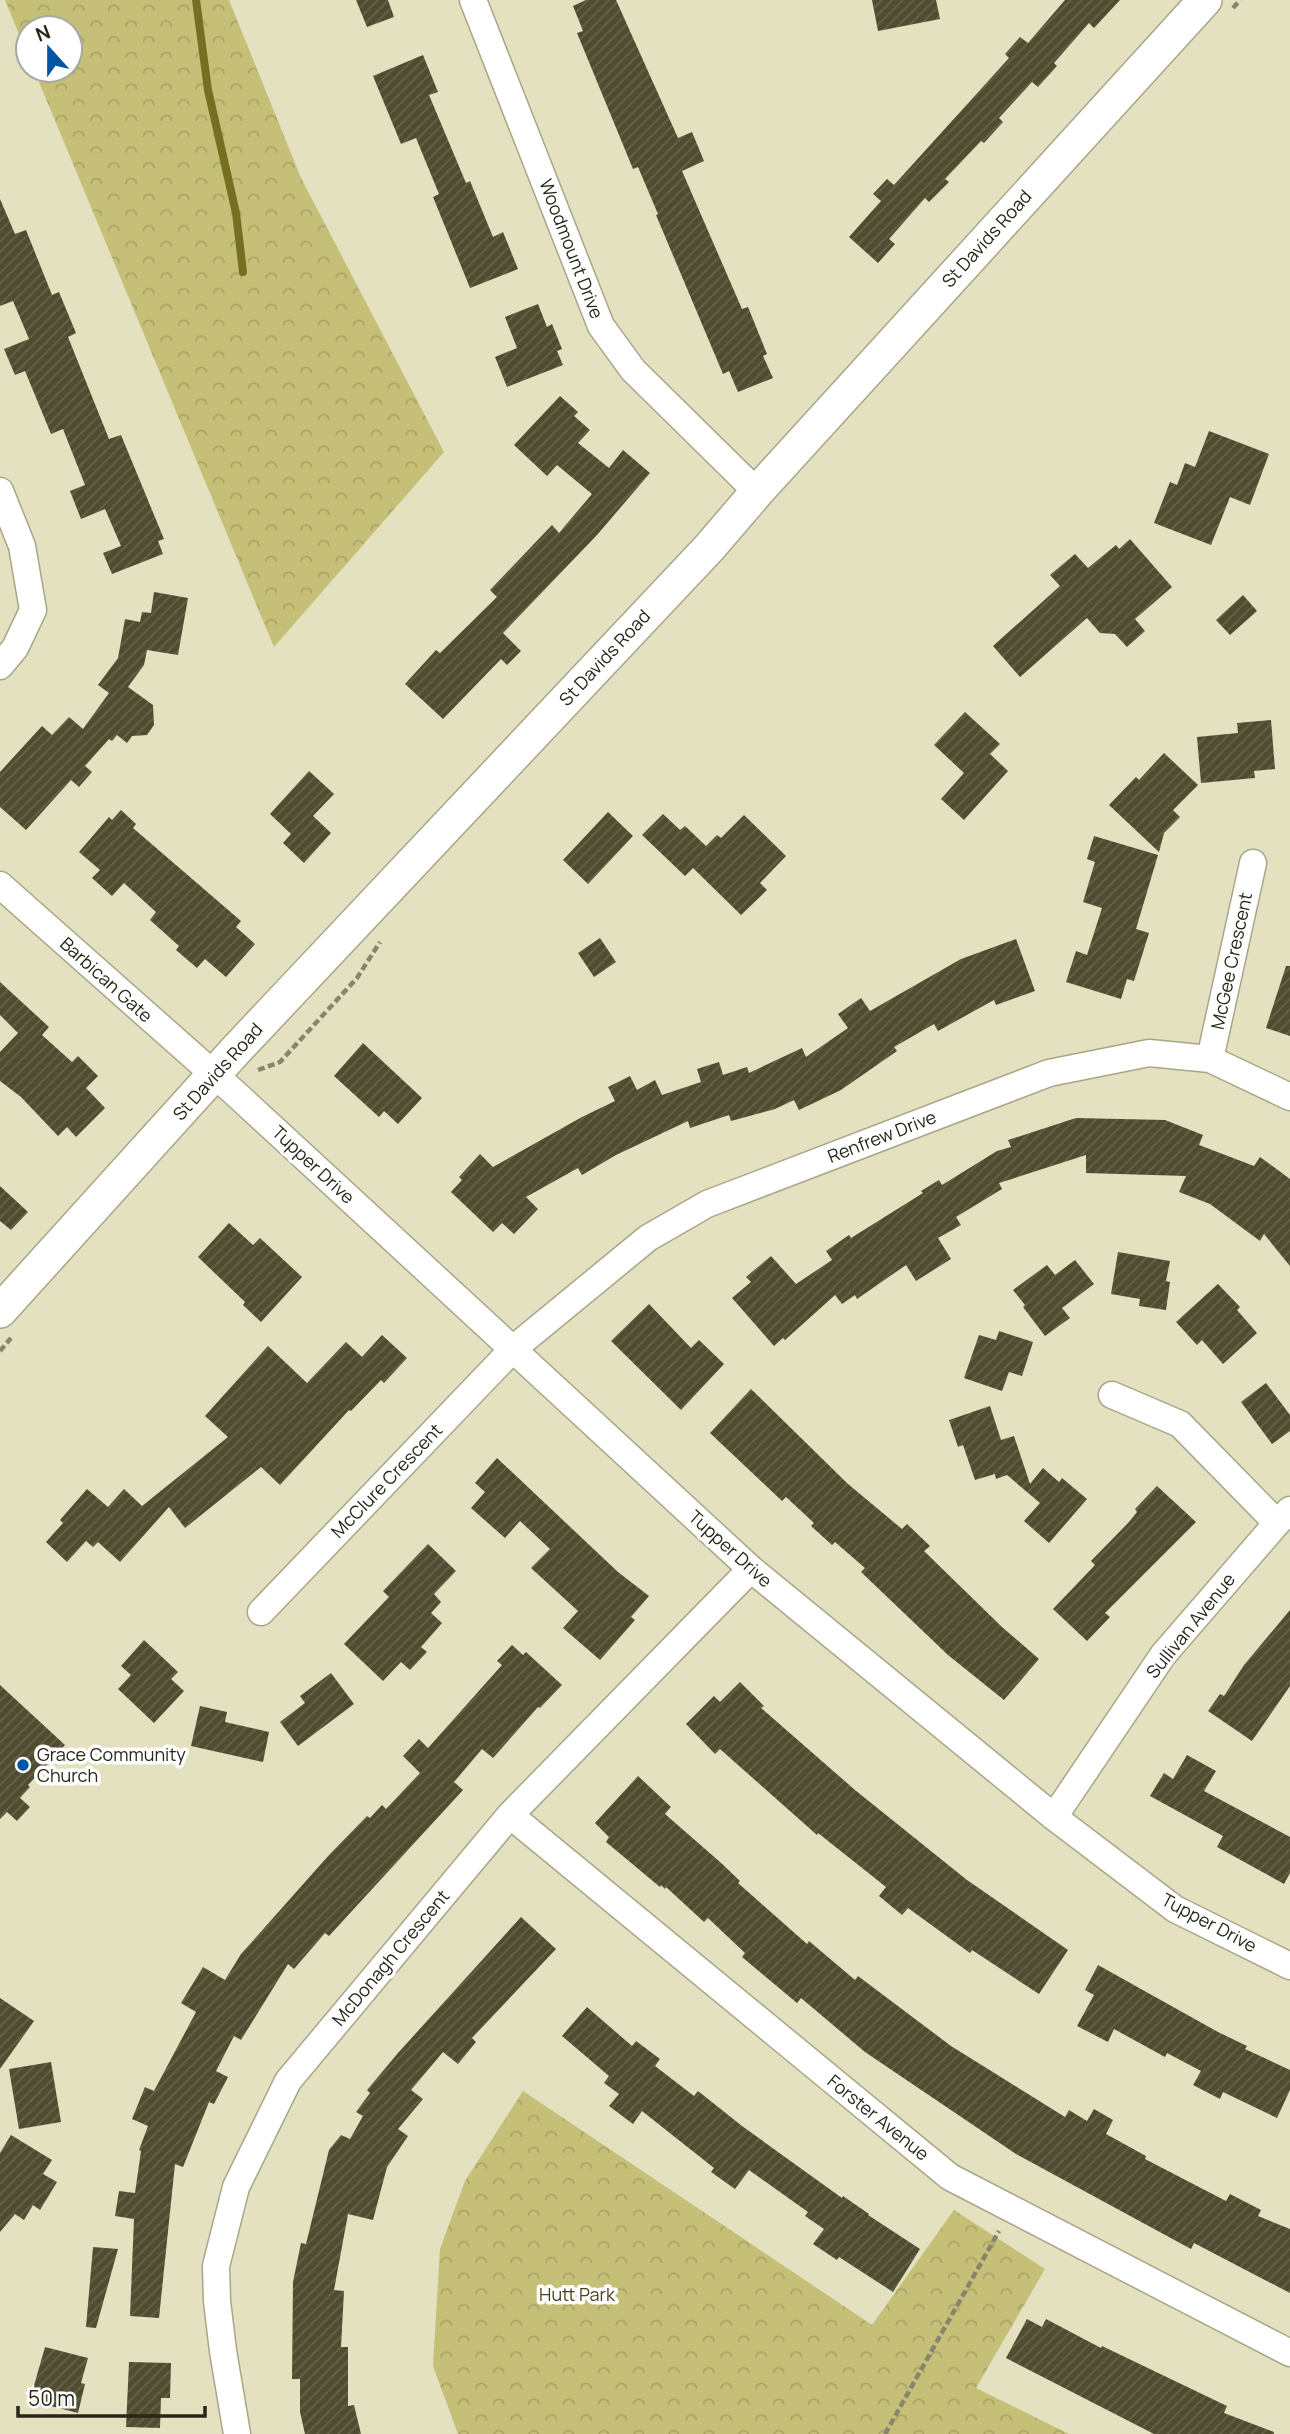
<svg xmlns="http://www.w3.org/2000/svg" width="1290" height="2434" viewBox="0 0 1290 2434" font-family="Manrope,sans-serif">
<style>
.forest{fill:url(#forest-crowns)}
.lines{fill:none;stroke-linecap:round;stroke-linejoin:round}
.stream{stroke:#766f21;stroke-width:8}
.building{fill:url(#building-hatch)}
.minor-casing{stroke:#a9a687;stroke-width:29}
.major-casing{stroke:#a9a687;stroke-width:36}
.path{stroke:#86856e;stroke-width:4.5;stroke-dasharray:7 3.5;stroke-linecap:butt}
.minor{stroke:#fff;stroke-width:26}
.major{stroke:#fff;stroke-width:33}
.poi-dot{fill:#0155a3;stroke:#fff;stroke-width:2.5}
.labels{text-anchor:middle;stroke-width:7;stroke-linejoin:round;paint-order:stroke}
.street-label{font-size:18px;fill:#262619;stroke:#fff}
.poi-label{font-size:18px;fill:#262619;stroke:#fff;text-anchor:start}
.park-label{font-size:18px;fill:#48441a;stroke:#fff}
</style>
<defs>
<pattern id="forest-crowns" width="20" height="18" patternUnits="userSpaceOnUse" patternTransform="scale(1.75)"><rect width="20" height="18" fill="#c5bf77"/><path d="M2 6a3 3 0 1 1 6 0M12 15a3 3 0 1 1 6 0" fill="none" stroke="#a9a466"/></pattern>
<pattern id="building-hatch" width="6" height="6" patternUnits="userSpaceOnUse" patternTransform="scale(1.75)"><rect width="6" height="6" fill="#4f4c30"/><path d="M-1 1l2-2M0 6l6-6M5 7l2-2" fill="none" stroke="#65634c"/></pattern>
</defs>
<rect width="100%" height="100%" fill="#e3e1c0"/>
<path class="forest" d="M5,0H229L301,178L444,452L274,647L34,70H70V28H28V56Z
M523,2091L872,2325L954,2210L1045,2269L976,2388L1069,2434H458L433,2366L440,2249L465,2181Z"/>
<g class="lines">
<path class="stream" d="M196,0L208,90L236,213L243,272"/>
</g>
<path class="building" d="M356,0H388L394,17L367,27Z
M586,0H616L678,138L692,132L704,161L682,171L742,309L748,307L767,354L763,356L773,378L738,392L729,371L723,374L656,215L658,214L638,167L633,169L577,33L583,31L573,6Z
M872,0H936L940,19L878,31Z
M1065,0H1120L1094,28L1089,23L1054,63L1057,66L1038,87L1032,82L999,118L1003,122L984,143L981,141L945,179L949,182L929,202L925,198L889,239L895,244L878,263L849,237L881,201L873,194L887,179L894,185L1009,58L1005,54L1020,37L1028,43Z
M423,55L438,92L429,95L466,183L470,181L493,237L503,232L518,269L470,288L433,197L439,194L416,138L401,144L373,76Z
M0,199L15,234L26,230L52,295L59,292L76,333L68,337L109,439L121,435L164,539L158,541L163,554L112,574L103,553L121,546L105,509L81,519L70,491L85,485L63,429L51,434L25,371L15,375L4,349L29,339L13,301L0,306Z
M538,304L547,327L552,324L562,349L557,351L563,365L507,387L495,357L517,348L505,317Z
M560,396L578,412L574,416L590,430L578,443L609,468L623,450L650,473L597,535L503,633L521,651L507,665L501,659L443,719L405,684L436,650L440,653L497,597L490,590L552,525L559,533L592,494L557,465L547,476L514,445Z
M1209,431L1269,454L1250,505L1230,497L1211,545L1154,523L1170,482L1177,485L1185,463L1195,467Z
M1130,539L1172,587L1135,619L1145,631L1127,647L1115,634L1100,633L1087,618L1020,677L993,646L1060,586L1050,575L1075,554L1088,568L1116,545L1119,549Z
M154,592L188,598L178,655L147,650L144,665L128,687L153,705L154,725L147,735L132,736L127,743L117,735L112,741L109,739L85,766L92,772L79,787L71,780L26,830L0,807V772L42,726L52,735L69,717L83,729L109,693L98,685L118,658L125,619L140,622L142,612L151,613Z
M1243,595L1257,611L1230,635L1216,620Z
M965,712L1000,744L990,754L1008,771L964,820L941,799L964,773L934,745Z
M1271,720L1275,769L1254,771L1255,778L1201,783L1197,737L1238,733L1237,723Z
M1164,753L1198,785L1173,810L1180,817L1164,833L1159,852L1109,805L1136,777L1139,780Z
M309,771L334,794L313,816L331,833L304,863L283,843L291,834L270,814Z
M121,810L136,824L133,828L241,921L236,927L255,944L226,977L205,959L197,968L176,950L179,946L150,920L156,912L124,883L112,896L92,878L100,870L79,852L109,817L112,820Z
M608,812L633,836L588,884L563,860Z
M663,814L680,830L685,826L706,846L717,835L721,838L744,815L786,856L760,883L767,890L741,915L693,868L685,876L642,835Z
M1094,836L1158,855L1136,929L1149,933L1134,981L1127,979L1121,999L1066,982L1076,951L1087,955L1102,908L1083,902L1095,862L1087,859Z
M600,938L616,962L594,977L578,953Z
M1016,939L1035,991L996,1005L994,1000L938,1031L934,1024L894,1047L897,1051L841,1090L799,1110L794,1100L775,1109L731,1121L729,1115L690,1128L688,1121L616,1155L582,1175L578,1168L526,1197L538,1209L514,1234L502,1223L493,1232L451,1192L462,1180L459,1177L480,1154L493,1167L582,1117L615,1101L608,1087L630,1076L637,1090L655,1080L662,1095L701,1082L697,1069L719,1062L723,1075L747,1067L749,1073L802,1048L806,1057L848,1028L838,1014L861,998L870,1011L961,959Z
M1286,966H1290V1036L1266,1028Z
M0,982L49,1027L42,1035L72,1062L78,1056L98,1076L86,1088L105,1108L76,1137L67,1127L58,1136L21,1097L0,1081V1052L18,1033L0,1015Z
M363,1043L422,1098L398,1124L384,1111L379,1117L334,1076Z
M1076,1118L1165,1120L1203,1135L1199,1145L1254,1166L1260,1157L1290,1179V1266L1264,1234L1260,1241L1210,1204L1179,1192L1186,1176L1086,1173V1155L999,1183L1002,1189L956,1217L961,1225L938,1238L951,1259L916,1281L906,1265L857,1299L855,1295L842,1304L835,1295L785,1340L783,1338L774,1346L732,1298L751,1282L746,1277L771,1256L796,1284L832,1260L826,1251L849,1235L851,1238L923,1193L921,1191L939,1180L942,1185L997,1151L1011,1147L1008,1140Z
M0,1186L28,1212L11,1230L0,1221Z
M229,1223L253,1245L260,1238L302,1277L261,1322L243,1305L245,1302L198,1257Z
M1118,1252L1170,1261L1166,1281L1170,1282L1166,1310L1139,1306L1140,1299L1111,1294Z
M1075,1260L1094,1284L1062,1308L1070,1318L1045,1336L1023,1307L1025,1305L1013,1290L1047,1265L1055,1275Z
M1218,1284L1240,1307L1237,1310L1257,1333L1223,1364L1202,1340L1197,1345L1176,1322Z
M649,1304L691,1348L699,1340L724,1364L681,1410L611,1341Z
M999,1331L1033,1342L1022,1376L1009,1372L1002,1391L964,1378L979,1335L996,1340Z
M382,1335L407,1358L384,1383L381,1380L351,1411L349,1410L280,1485L261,1467L185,1528L169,1507L120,1562L98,1542L93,1547L86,1541L67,1562L46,1542L63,1523L60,1520L87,1489L108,1507L124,1489L142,1506L228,1437L205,1416L268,1346L307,1383L346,1342L362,1357Z
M1266,1383L1290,1415V1431L1272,1444L1241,1402Z
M751,1389L848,1484L902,1529L907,1524L930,1546L924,1551L1002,1627L1039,1659L1004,1700L948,1655L861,1572L865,1568L835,1542L832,1545L811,1526L814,1523L786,1497L782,1501L710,1433Z
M990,1406L1001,1440L1014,1436L1030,1484L1043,1468L1059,1482L1062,1478L1087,1499L1049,1543L1024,1521L1040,1503L1007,1475L996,1479L995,1474L975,1480L963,1445L958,1447L949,1420Z
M497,1458L618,1572L649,1596L631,1617L635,1620L600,1660L563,1628L578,1611L531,1568L550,1549L520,1521L505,1538L471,1508L485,1492L475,1483Z
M1157,1486L1196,1522L1105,1613L1110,1617L1087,1641L1053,1609L1095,1565L1091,1561L1129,1522L1137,1512L1135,1509Z
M428,1544L456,1571L434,1594L441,1602L431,1613L442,1623L421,1647L427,1652L410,1670L401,1662L383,1681L344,1644L389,1597L383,1591Z
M1290,1610V1686L1252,1741L1208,1711L1220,1694L1224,1696L1244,1665Z
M144,1640L178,1672L171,1679L184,1691L154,1723L118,1689L131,1675L121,1666Z
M512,1645L523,1655L526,1652L562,1685L540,1708L538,1707L493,1758L482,1749L454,1782L463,1790L329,1936L325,1933L294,1969L288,1964L241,2040L234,2036L216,2071L228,2077L214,2104L209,2102L183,2167L175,2164L159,2318L130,2316L134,2219L115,2216L119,2191L135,2193L141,2151L139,2150L148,2126L132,2119L145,2087L154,2091L196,2012L181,2003L203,1967L225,1980L241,1954L329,1855L367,1816L370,1818L382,1805L386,1809L420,1773L403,1756L419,1739L428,1748L502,1665L497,1661Z
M331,1673L354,1704L298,1746L280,1722L305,1703L300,1696Z
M740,1682L764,1706L761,1708L855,1790L967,1880L1068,1950L1039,1994L972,1950L970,1953L908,1908L902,1915L879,1896L886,1887L818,1833L817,1835L720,1749L715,1754L686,1724L714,1696L720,1702Z
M0,1685L65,1745L28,1785L30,1787L20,1798L30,1807L17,1821L7,1812L0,1819Z
M200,1706L227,1712L225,1722L269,1732L263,1762L191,1746Z
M1187,1755L1216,1771L1204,1791L1290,1837V1873L1284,1884L1217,1847L1223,1836L1150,1796L1164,1773L1173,1779Z
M638,1776L671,1807L665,1814L720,1862L740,1881L738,1883L807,1944L809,1941L855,1980L858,1976L951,2046L1065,2117L1069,2110L1087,2121L1094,2109L1113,2120L1106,2134L1146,2156L1145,2159L1226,2201L1230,2194L1261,2210L1258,2216L1290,2229V2293L1194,2243L1191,2249L1016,2154L865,2052L801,1998L797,2003L742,1957L745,1953L708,1918L704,1922L666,1887L665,1889L661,1885L660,1887L606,1842L609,1837L595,1823Z
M521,1917L556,1949L472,2038L476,2042L458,2064L443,2052L411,2090L423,2099L398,2129L408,2136L387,2167L373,2220L348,2214L334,2290L344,2291L341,2347H348V2406L354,2405L361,2434H305L300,2412V2379H292L293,2282L301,2243L306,2244L329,2150L341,2135L350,2139L363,2116L356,2112L370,2093L367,2090L398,2053Z
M1098,1965L1218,2032L1247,2046L1245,2049L1290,2070V2090L1277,2118L1223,2092L1220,2099L1193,2085L1201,2071L1167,2053L1165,2057L1114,2029L1108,2042L1077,2026L1094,1995L1085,1990Z
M0,1998L34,2021L0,2069Z
M587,2007L632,2046L636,2041L660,2059L655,2066L694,2096L698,2091L742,2126L842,2198L843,2196L869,2214L868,2215L920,2249L893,2292L839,2257L837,2260L813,2244L824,2229L805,2216L808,2212L749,2170L735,2189L711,2172L714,2168L642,2111L633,2124L609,2106L619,2094L604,2083L609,2076L562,2036Z
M51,2062L61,2122L19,2129L9,2069Z
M11,2135L52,2160L43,2174L57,2182L40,2210L33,2205L24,2220L15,2214L0,2232V2153Z
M93,2247L118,2249L96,2328L86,2327Z
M1027,2319L1042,2327L1046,2319L1101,2348L1102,2346L1227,2406L1224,2413L1274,2432V2434H1154L1006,2358Z
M45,2347L88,2358L81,2383L85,2384L78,2413L43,2404L46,2393L33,2389Z
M129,2362L171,2363L170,2398H161L160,2428L126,2427Z"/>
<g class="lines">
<g class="minor-casing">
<path id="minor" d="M473,0L601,326L633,370L757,492
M0,491L22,546L33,610L15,648L0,666
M0,885L236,1094L751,1569L1054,1817L1175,1909L1290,1966
M1210,1059L1253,863
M1112,1395L1180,1424L1277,1523
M261,1612L513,1349L648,1238L707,1204L1049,1073L1149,1053L1210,1059L1290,1097
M510,1815L950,2177L1290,2353
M1054,1817L1163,1655L1277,1523L1290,1510
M237,2434L223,2351L217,2301L216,2266L236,2187L288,2081L510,1815L751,1569"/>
</g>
<g class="major-casing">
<path id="major" d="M0,1311L236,1050L709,548L757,492L1205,0"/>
</g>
<path class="path" d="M1233,8L1240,0
M258,1070L280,1062L357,978L380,942
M0,1351L11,1338
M885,2434L999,2231"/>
<use href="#minor" class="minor"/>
<use href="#major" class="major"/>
</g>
<circle class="poi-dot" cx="23" cy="1765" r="7"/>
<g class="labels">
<g class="street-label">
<text transform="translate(987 239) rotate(-48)" y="6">St Davids Road</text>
<text transform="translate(571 249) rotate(69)" y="6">Woodmount Drive</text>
<text transform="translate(605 658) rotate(-47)" y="6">St Davids Road</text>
<text transform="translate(1232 961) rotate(-78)" y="6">McGee Crescent</text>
<text transform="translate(106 980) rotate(42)" y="6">Barbican Gate</text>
<text transform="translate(218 1072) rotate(-48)" y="6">St Davids Road</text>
<text transform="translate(882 1137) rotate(-21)" y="6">Renfrew Drive</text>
<text transform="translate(313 1165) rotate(43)" y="6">Tupper Drive</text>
<text transform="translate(387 1481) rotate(-46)" y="6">McClure Crescent</text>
<text transform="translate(730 1549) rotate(42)" y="6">Tupper Drive</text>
<text transform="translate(1191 1626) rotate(-51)" y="6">Sullivan Avenue</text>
<text transform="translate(1209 1923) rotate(28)" y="6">Tupper Drive</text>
<text transform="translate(391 1958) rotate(-50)" y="6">McDonagh Crescent</text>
<text transform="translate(878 2118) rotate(39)" y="6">Forster Avenue</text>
</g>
<g class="poi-label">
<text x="37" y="1761">Grace Community<tspan x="37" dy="21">Church</tspan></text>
</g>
<g class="park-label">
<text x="577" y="2301">Hutt Park</text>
</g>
</g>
<g transform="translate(49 49) rotate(339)"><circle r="33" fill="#ffffff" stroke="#a8a8a3" stroke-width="2"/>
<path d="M0-5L12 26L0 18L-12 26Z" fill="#0155a3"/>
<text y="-10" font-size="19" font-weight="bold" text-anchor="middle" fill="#262619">N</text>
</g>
<path d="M18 2406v10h187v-10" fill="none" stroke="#262619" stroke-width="3.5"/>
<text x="28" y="2406" font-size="21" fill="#262619" stroke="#ffffff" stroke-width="5" paint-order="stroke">50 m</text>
</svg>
